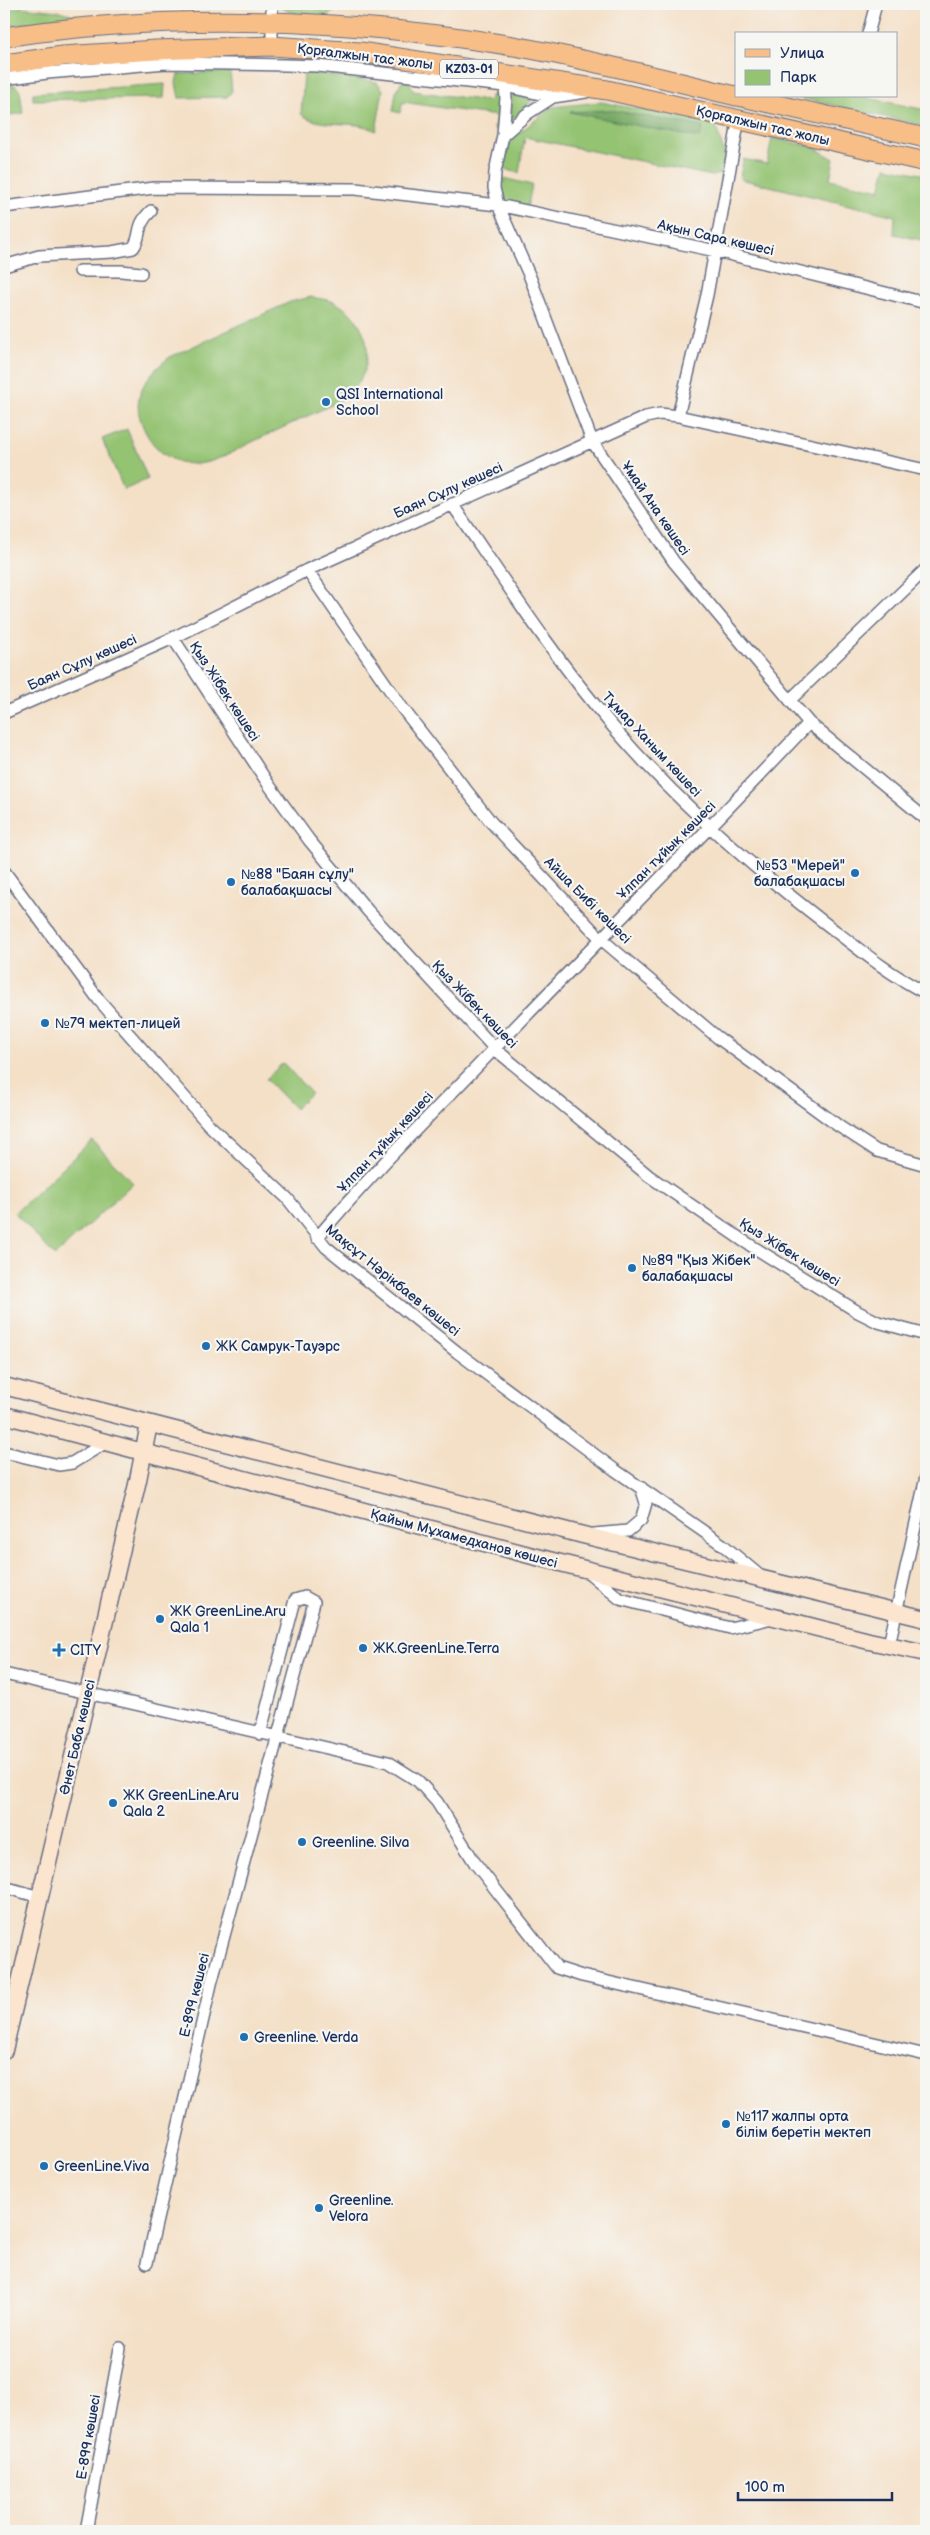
<svg xmlns="http://www.w3.org/2000/svg" width="930" height="2535" viewBox="0 0 930 2535" font-family="'Balsamiq Sans',sans-serif">
<style>
.green{fill:#94c372;stroke:#587968}
.forest{fill:#77a964;stroke:#496c61}
.lines{fill:none;stroke-linecap:round;stroke-linejoin:round}
.street-casing{stroke:#676d83;stroke-width:14}
.secondary-casing{stroke:#676d83;stroke-width:19}
.primary-casing{stroke:#676d83;stroke-width:21}
.street{stroke:#fff;stroke-width:11}
.secondary{stroke:#fce5cf;stroke-width:16}
.primary{stroke:#f7be87;stroke-width:19}
.poi-dot{fill:#1f6fb2;stroke:#f6f6f2;stroke-width:2}
.labels{text-anchor:middle;stroke-width:4.5;stroke-linejoin:round;paint-order:stroke}
.shield{fill:#f6f6f2;stroke:#5d6b8a;stroke-width:1}
.shield-label{font-size:12px;font-weight:bold;fill:#1b2f5e}
.street-label{font-size:14px;fill:#1b2f5e;stroke:#f6f6f2}
.poi-label{font-size:14px;fill:#1b2f5e;stroke:#f6f6f2;text-anchor:start}
</style>
<rect width="100%" height="100%" fill="#f6f6f2"/>
<filter id="ink" filterUnits="userSpaceOnUse"><feTurbulence type="fractalNoise" baseFrequency=".02" numOctaves="2"/><feDisplacementMap in="SourceGraphic" scale="10" xChannelSelector="R" yChannelSelector="G"/><feConvolveMatrix kernelMatrix="1 2 1 2 8 2 1 2 1" color-interpolation-filters="sRGB"/></filter>
<filter id="wash" filterUnits="userSpaceOnUse"><feTurbulence type="fractalNoise" baseFrequency=".0096" numOctaves="4" result="noise"/><feDisplacementMap in="SourceGraphic" scale="20" xChannelSelector="R" yChannelSelector="G"/><feGaussianBlur stdDeviation="1.12" result="paint"/><feColorMatrix in="noise" values="0 0 0 0 0 0 0 0 0 0 0 0 0 0 0 0 0 1.4 0 .05"/><feComposite in="paint" operator="in"/></filter>
<g filter="url(#wash)">
<rect width="100%" height="100%" fill="#f4e0c7"/>
<path class="green" d="M278,4H344C339,7 333,14 327,15C316,17 284,15 278,4Z
M21,7L59,11L87,18L4,26V10Z
M230,72L232,91L227,97L179,98L176,83L178,74Z
M317,73L377,82L383,90L376,131C354,118 322,130 301,114L304,74Z
M409,80L413,91L488,101L495,91L500,95L497,130L494,128L496,116L403,102L400,113L393,111L396,92L401,82Z
M165,84L164,98L33,100V93Z
M15,85L20,91L23,113L4,116V86Z
M512,95L533,99L522,112L509,121Z
M792,96H858L926,110V126Z
M601,102L715,124L725,155L722,173L712,176L525,137L519,173L503,169L510,140L552,107Z
M772,138L813,147L834,159L830,179L880,190L886,167L926,175V241L894,234L895,216L740,179L743,159L767,164Z
M503,178L532,185L527,207L507,203L500,185Z
M311,297C319,299 328,299 334,302C368,318 378,359 354,389C350,395 342,399 336,403C307,416 278,430 250,443C234,451 215,463 196,464C166,465 145,441 139,414C134,389 153,370 170,357L290,302Z
M127,429L148,479L124,490L102,439Z
M283,1063L311,1093L295,1109L266,1079Z
M92,1140L133,1183L55,1256L15,1213Z"/>
<path class="forest" d="M610,110L703,127L699,138L570,112Z"/>
</g>
<g filter="url(#ink)">
<g class="lines">
<g class="street-casing">
<path id="street" d="M272,4V46
M868,34L876,4
M4,79L47,73L166,63L286,65L318,66L505,86L553,97L586,92
M505,86L506,98L503,135L495,172L494,188L498,205L530,277L592,441L674,562L809,723L926,819
M503,135L527,114L553,97
M4,207L154,188L355,189L498,205L716,251L926,303
M4,266L39,256L112,252L133,248C143,235 134,227 151,211
M80,271H121L141,273
M678,416L707,295L739,118
M452,504C504,580 554,658 614,728C675,799 747,863 821,920C855,946 888,974 926,993
M307,570L403,709L491,822L600,938L717,1037L840,1127L877,1151L926,1165
M173,638L269,785L309,840L368,911L495,1049L649,1176L742,1240L858,1312L878,1322L926,1335
M790,700L926,569
M4,713L173,638L307,570L646,417L660,414L678,416L926,470
M4,871L99,1000L209,1125L287,1198L326,1247L457,1352L615,1470L723,1545L760,1576
M317,1238C373,1171 435,1111 495,1048C600,939 706,833 809,723
M4,1452L59,1465L72,1463L105,1443
M594,1534L628,1531L641,1520L646,1503L641,1487
M588,1572L620,1599L730,1628L772,1618
M889,1645L926,1477
M4,1674L388,1762L418,1781L437,1802L475,1863L557,1968L582,1976L926,2055
M4,1887L40,1897
M147,2263L211,1984L314,1602L305,1597L295,1600L260,1734
M86,2531L120,2348"/>
</g>
<g class="secondary-casing">
<path id="secondary" d="M4,1386L583,1535L926,1619
M4,1415L529,1555L869,1641L926,1653
M4,2050L138,1480L149,1424"/>
</g>
<g class="primary-casing">
<path id="primary" d="M4,37C173,12 350,18 519,47C592,60 664,79 736,96
M4,64L63,56L156,50L272,46L360,52L607,90L926,162
M738,96L926,138"/>
</g>
<use href="#street" class="street"/>
<use href="#secondary" class="secondary"/>
<use href="#primary" class="primary"/>
</g>
</g>
<g class="poi-dot">
<circle cx="326" cy="402" r="5"/>
<circle cx="855" cy="873" r="5"/>
<circle cx="231" cy="882" r="5"/>
<circle cx="45" cy="1023" r="5"/>
<circle cx="632" cy="1268" r="5"/>
<circle cx="206" cy="1346" r="5"/>
<circle cx="160" cy="1619" r="5"/>
<circle cx="363" cy="1648" r="5"/>
<path d="M56.5 1642.5h5v5h5v5h-5v5h-5v-5h-5v-5h5z"/>
<circle cx="113" cy="1803" r="5"/>
<circle cx="302" cy="1842" r="5"/>
<circle cx="244" cy="2037" r="5"/>
<circle cx="726" cy="2124" r="5"/>
<circle cx="44" cy="2166" r="5"/>
<circle cx="319" cy="2208" r="5"/>
</g>
<g class="labels">
<rect class="shield" x="440" y="59.5" width="58" height="19" rx="4"/>
<g class="shield-label">
<text x="469" y="73">KZ03-01</text>
</g>
<g class="street-label">
<text transform="translate(365 56) rotate(7)" y="5">Қорғалжын тас жолы</text>
<text transform="translate(763 125) rotate(13)" y="5">Қорғалжын тас жолы</text>
<text transform="translate(716 237) rotate(13)" y="5">Ақын Сара көшесі</text>
<text transform="translate(448 490) rotate(-24)" y="5">Баян Сұлу көшесі</text>
<text transform="translate(656 508) rotate(56)" y="5">Ұмай Ана көшесі</text>
<text transform="translate(82 662) rotate(-24)" y="5">Баян Сұлу көшесі</text>
<text transform="translate(225 691) rotate(57)" y="5">Қыз Жібек көшесі</text>
<text transform="translate(652 744) rotate(47)" y="5">Тұмар Ханым көшесі</text>
<text transform="translate(666 850) rotate(-45)" y="5">Ұлпан тұйық көшесі</text>
<text transform="translate(588 900) rotate(45)" y="5">Айша Бибі көшесі</text>
<text transform="translate(475 1004) rotate(46)" y="5">Қыз Жібек көшесі</text>
<text transform="translate(385 1142) rotate(-47)" y="5">Ұлпан тұйық көшесі</text>
<text transform="translate(790 1252) rotate(32)" y="5">Қыз Жібек көшесі</text>
<text transform="translate(393 1280) rotate(39)" y="5">Мақсұт Нәрікбаев көшесі</text>
<text transform="translate(464 1538) rotate(15)" y="5">Қайым Мұхамедханов көшесі</text>
<text transform="translate(77 1737) rotate(-77)" y="5">Әнет Баба көшесі</text>
<text transform="translate(194 1995) rotate(-76)" y="5">Е-899 көшесі</text>
<text transform="translate(88 2437) rotate(-80)" y="5">Е-899 көшесі</text>
</g>
<g class="poi-label">
<text x="336" y="399">QSI International<tspan x="336" dy="16">School</tspan></text>
<text x="845" y="870" text-anchor="end">№53 "Мерей"<tspan x="845" dy="16">балабақшасы</tspan></text>
<text x="241" y="879">№88 "Баян сұлу"<tspan x="241" dy="16">балабақшасы</tspan></text>
<text x="55" y="1028">№79 мектеп-лицей</text>
<text x="642" y="1265">№89 "Қыз Жібек"<tspan x="642" dy="16">балабақшасы</tspan></text>
<text x="216" y="1351">ЖК Самрук-Тауэрс</text>
<text x="170" y="1616">ЖК GreenLine.Aru<tspan x="170" dy="16">Qala 1</tspan></text>
<text x="373" y="1653">ЖК.GreenLine.Terra</text>
<text x="70" y="1655">CITY</text>
<text x="123" y="1800">ЖК GreenLine.Aru<tspan x="123" dy="16">Qala 2</tspan></text>
<text x="312" y="1847">Greenline. Silva</text>
<text x="254" y="2042">Greenline. Verda</text>
<text x="736" y="2121">№117 жалпы орта<tspan x="736" dy="16">білім беретін мектеп</tspan></text>
<text x="54" y="2171">GreenLine.Viva</text>
<text x="329" y="2205">Greenline.<tspan x="329" dy="16">Velora</tspan></text>
</g>
</g>
<rect width="930" height="2535" fill="none" stroke="#f6f6f2" stroke-width="20"/>
<rect x="735" y="32" width="162" height="65" fill="#f6f6f2" stroke="#9ea6b7"/>
<rect x="745" y="49" width="25" height="8" fill="#f7be87" stroke="#9ea6b7"/>
<text x="780" y="58" font-size="15" fill="#1b2f5e">Улица</text>
<rect x="745" y="70" width="25" height="15" fill="#94c372" stroke="#9ea6b7"/>
<text x="780" y="82" font-size="15" fill="#1b2f5e">Парк</text>
<path d="M738 2492v8h154v-8" fill="none" stroke="#1b2f5e" stroke-width="2.5"/>
<text x="745" y="2492" font-size="15" fill="#1b2f5e" stroke="#f6f6f2" stroke-width="4" paint-order="stroke">100 m</text>
</svg>
